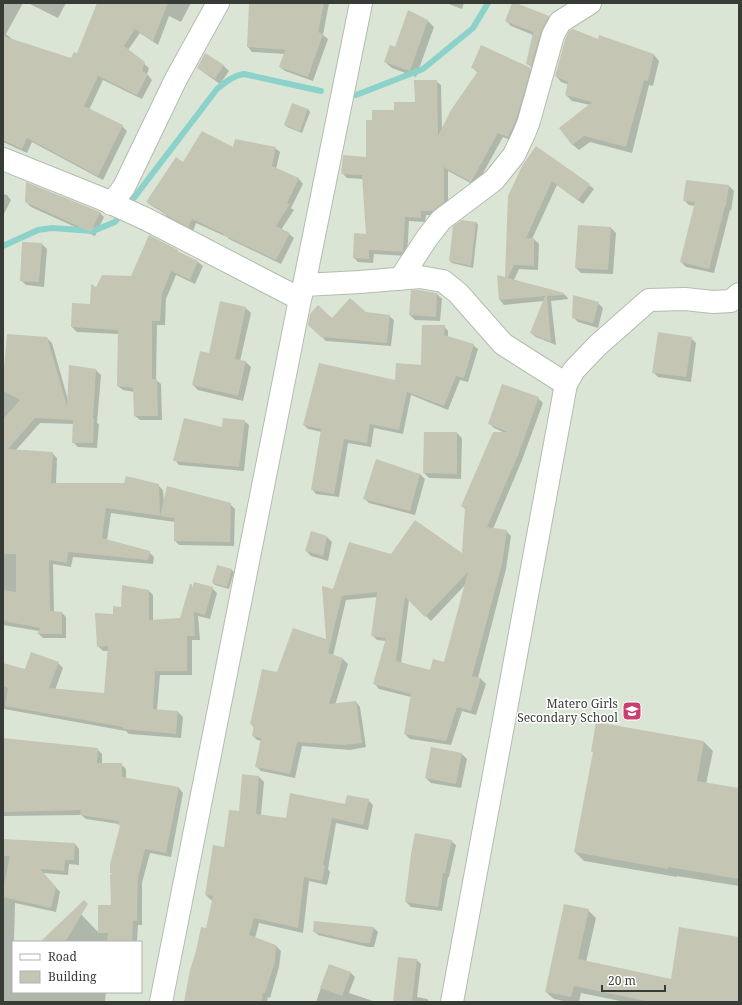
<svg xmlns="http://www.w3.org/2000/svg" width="742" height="1005" viewBox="0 0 742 1005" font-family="'Noto Serif',serif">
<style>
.shadow{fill:#0003;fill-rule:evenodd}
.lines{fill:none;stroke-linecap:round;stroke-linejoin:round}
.stream{stroke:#8bd2ca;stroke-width:6}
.building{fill:#c5c5b4;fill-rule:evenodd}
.minor-casing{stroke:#b3bdae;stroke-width:24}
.minor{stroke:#fff;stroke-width:22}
.labels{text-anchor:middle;stroke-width:3;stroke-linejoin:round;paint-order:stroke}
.poi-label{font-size:12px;fill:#383c36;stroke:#fff;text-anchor:end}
</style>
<rect width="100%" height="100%" fill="#dbe5d5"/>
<path class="shadow" d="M3,3H23L6,34L12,39V40L72,59L77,55L99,3H191L181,22L169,16L158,45L140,33L128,50L149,68L147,74L152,80L142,99L103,80L89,110L122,126L127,131L103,180L32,142L27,153L3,142Z
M28,3H66L58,18Z
M250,3H329L323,35L328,39L313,81L285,71L280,67L285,54L252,52L248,47Z
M446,3H464L462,9Z
M513,3L549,17L554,21L536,70L532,68L527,63L533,35L511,26L506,21Z
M428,21L434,27L416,77L392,68L385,62L396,48Z
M598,40L654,55L659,61L653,86L649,85L632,153L590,142L579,150L573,145L560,128L590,105L572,101L566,95L569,85L561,82L556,76Z
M205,54L224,66L229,71L220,84L203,72L198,68Z
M472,67L530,69L535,74L513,141L503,137L476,186L448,171V207L437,215H426L425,222L409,221L407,256L374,254L373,263L358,262L354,258L367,235L363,179L347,178L342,173L367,158L373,121L395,111L416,103L436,81L441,85L442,130L478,73Z
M308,109L310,112L302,133L287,127L285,125Z
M275,148L280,152L276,169L299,179L303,184L291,208L294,210L281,230L289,234L294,238L281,264L229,239L227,237L196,223L193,231L168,218L164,213L152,206L147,202L183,163L234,149Z
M523,166L589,185L594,189L583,204L557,185L532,239H534L539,244L538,270L519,269L514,280L563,293L568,298V299L551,301L556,345L536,337L531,333L544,301L504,305L500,300L506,278Z
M729,186L734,191L731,211L730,210L714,273L686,267L681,262L695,206L689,205L684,200Z
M3,194L7,195L11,200L3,216Z
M26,202L99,212L104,217L95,236L31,207Z
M476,222L478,225L473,268L452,263L450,261Z
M579,226L611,228L616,233L613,274L581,273L576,268Z
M42,244L47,249L44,287L26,285L21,280Z
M177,250L180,254L198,262L203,266L195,284L176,275L166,299L165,325H157L156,380L161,384L162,420H140L135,416L134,392L123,390L118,386L119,334L77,332L72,327L91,305L97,288L132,277Z
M437,294L442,299L440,321L415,320L410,315Z
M598,303L603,308L598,328L578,322L573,317Z
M246,308L251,313L240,361L246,362L251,367L243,401L198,390L193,385L210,354Z
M366,313L389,316L394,320L391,346L326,341L309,324Z
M444,326L448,331V337L473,345L478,349L468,382L460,380L448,410L411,395L403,434L374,428L371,447L348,443L339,497L316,494L312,489L322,432L308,429L304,425L396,381L422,366Z
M47,338L52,343L68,400L96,370L101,375L97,423L99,424L97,448L78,447L73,442L74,424L40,423L16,450L52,453L57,458L56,484L158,485L163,490L164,502L230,504L235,509L234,546L179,545L175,541V522L111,513L107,540L149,552L154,557L153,564L73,557L71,567L53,564L54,612L62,613L66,617V638H43L39,634V631L3,625V373Z
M691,338L696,343L691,382L658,377L653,372Z
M538,398L543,403L522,460L493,529L506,531L511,536L506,569L478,678L481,679L486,684L476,715L462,711L451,745L410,739L405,734L411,697L379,689L375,684L386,641L377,640L372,635L377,597L346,600L333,656L343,659L348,664L335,705L356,702L360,707L366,747L350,750L302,746L295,778L261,771L256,766L261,741L257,740L253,736L255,728L251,724L278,674L327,641L334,590L392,556L463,555L466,510L462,506L505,433L494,428L489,423ZM466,584L445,663L431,671L401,664L409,600L431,621Z
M244,421L249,425L244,471L179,465L175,460L223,428Z
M425,433H457L462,438L461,479L429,478L424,473Z
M420,474L425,479L415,515L369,503L364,498Z
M327,537L332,542L328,561L311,556L306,551Z
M218,566L232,570L234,572L229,589L215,585L213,583Z
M191,585L193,588H212L217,593L210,619L198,616L200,640H192V675H160L157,710L178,712L183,717L181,738L129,734L126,731L4,709L3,712V664L26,670L58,663L63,668L55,690L105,694L108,651H103L98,646L114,615L122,608L149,591L153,595V621L181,619Z
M3,739L97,749L102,754V764H121L126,769V779L179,788L183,793L171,857L150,853L142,883V925H138L137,942H13V992H106L105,1002H3V840L75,844L79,849V865L69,864L68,875L43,873L60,892L56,912L15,903L14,941H42L76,909L99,933V906H112L113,874L111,873L121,827L119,824L86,819L81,815L3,816Z
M704,742L713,751L706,784L739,789V886L677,876V877L584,861L575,852L594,754L592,751Z
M462,754L467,759L461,788L431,783L426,778Z
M259,777L264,782L261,815L286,819L368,800L373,805L368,830L336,823L328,869L330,872L327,885L309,881L303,933L259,923L255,938L276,946L281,951L279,967L270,998L268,997L267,1002H185L207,930L213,900H211L206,895L240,813Z
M451,841L456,845L449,877H448L442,911L411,907L406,902Z
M588,910L596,918L586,962L671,981L739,938V1002H625L581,993L579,1002H568L554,999L546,992Z
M374,928L378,932L374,947H368L318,935L314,931Z
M417,960L421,964L417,997L427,999L430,1002H394Z
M329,965L351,973L355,977L349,993L376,1002H316Z"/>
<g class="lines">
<path class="stream" d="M356,95L423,69L473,28L488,3
M130,203L217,89C226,82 232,76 244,74L321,91
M3,246L38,230L52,228L93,231L115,222L119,217"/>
</g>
<path class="building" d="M97,3H168L153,41L135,29L124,46L145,62L142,71L148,74L137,95L98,76L84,106L123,125L98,176L27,138L22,149L3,140V36L71,58L74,52L77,53Z
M249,3H324L318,32L323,34L308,77L279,67L285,50L247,47Z
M512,3H516L549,16L541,31L531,66L526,64L533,32L505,21Z
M408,10L428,20L410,71L384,62L390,45L395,47Z
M573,29L598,39L599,35L654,54L648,81L644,80L626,147L584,136L572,145L559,128L592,102L565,95L568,82L555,76L565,40L569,31Z
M481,45L531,68L516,120L508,137L498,133L471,182L444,167V202L433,211H421V218L405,217L403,252L369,250V259L353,258L354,233L366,234L362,175L341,174L343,155L366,157V120H372V110H394V102H415L414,80H437L438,136L451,110L478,71L471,68Z
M205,53L224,65L215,79L197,68Z
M292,103L308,109L300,131L284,125Z
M202,131L233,147L235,139L276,147L272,166L299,178L287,203L290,204L276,226L290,233L276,260L223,235L224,234L192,219L188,227L162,213L163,211L146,202L176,157L183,162Z
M536,146L590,184L578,200L552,181L526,238H534V266L514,265L508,278L564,293V295L547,296L551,342L530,333L545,296L499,300L497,275L505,277L508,196L522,166Z
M686,180L729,185L726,206H725L709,269L680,262L695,202L683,201Z
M26,182L100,212L91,232L25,202Z
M462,220L476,222L471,266L449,261L453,226Z
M578,225L611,227L608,270L575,268Z
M149,235L178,250L177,251L198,261L190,280L171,271L162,294L160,321H152V379H157L158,416H134L133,388L117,386L118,330L71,327L72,303L90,304L91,284L96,287L102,275L131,276Z
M22,242L42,243L39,282L20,281Z
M411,290H419L437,293L436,317L409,315Z
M573,295L599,302L593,323L572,318Z
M350,298L366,312L390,315L387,343L321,337L308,325L310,314L318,305L332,318Z
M220,301L246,307L235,359L246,361L238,396L192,385L200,351L209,353Z
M422,325H445L444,335L474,344L464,378L456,376L444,406L407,392L399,430L370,424L367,443L344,439L334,494L311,490L321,429L303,425L319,363L395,380L396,363L421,365Z
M658,332L692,337L686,377L652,373Z
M7,334L47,337L67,406L69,365L96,369L93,418H94L93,443H72L73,420L35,418L8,449L53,452L51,483H124L126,476L159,484L160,516L106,508L102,538L150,551L148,560L68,552L67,563L49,560L50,611L62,612V634H37L40,628L3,621V590L16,592V554H3V419L20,400L3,391V371L4,368Z
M502,384L539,397L518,455L487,527L507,530L502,564L472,676L481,678L471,711L457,707L446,741L404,734L411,694L373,684L386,638L371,636L377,592L342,596L328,653L343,658L329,704L356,701L362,743L344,745L297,742L290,774L255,767L261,738L252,736L254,725L250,724L262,669L277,672L293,628L326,639L322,586L333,589L349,542L391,554L415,520L462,553L465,508L461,506L493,432H508L488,424ZM468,572L444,662L433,659L430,670L396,661L405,597L425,617Z
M184,418L222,427L223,418L245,420L239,467L173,461Z
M424,432H457V474L423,473Z
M376,459L420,474L410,511L363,499Z
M167,486L231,503L230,542L174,541V518L160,516Z
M311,531L327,536L323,556L305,551Z
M217,565L232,569L227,587L212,583Z
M194,582L213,587L205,615L194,612L195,636H187V671H155L153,709L178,711L176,734L123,729V727L5,706L8,688L3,686V663L25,669L31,652L59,662L49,688L104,693L108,646L97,647L95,613L113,614V606L121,607L122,585L149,590V620L180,618L190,584H192V589Z
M596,722L704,741L697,781L739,788V879L668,867V869L574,852L593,752H591Z
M3,738L98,748L97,763H122V777L179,787L166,853L145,849L138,878L137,921H133L132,942H107L108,933H98V905H111L110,875L112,873H110V864L120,826L118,825L119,821L80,815L81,810L3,812Z
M431,747L462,753L456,784L425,778Z
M242,774L259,776L256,814L286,818L290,793L345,804L347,795L369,799L363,825L332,818L323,865L325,866L322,881L304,877L298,928L254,918L249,935L276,945L275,962L265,993H263L261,1002H184L190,970L196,951L201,927L206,928L213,896L205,895L213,845L224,847L229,810L239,811Z
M415,833L452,840L445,873H443L438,907L405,902L411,854Z
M3,839L75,843L74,860H65L64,871L40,869L56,887L51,908L3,897V889L10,856H3Z
M84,900L88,904L65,942H40Z
M564,904L589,909L578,959L671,979L679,927L739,937V1002H651L574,986L571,997L545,992Z
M314,921L374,927L370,943H363L313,932Z
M398,957L417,959L412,1002H393Z
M329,964L351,972L342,996L320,988Z"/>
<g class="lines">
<g class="minor-casing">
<path id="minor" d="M3,159L100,198L146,219L300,299
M111,204L124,187L176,79L218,3
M400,279L427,238L441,220L494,180L514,155L523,136L528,124L536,96L553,35L560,22L590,3
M304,285L360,282L420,277L443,281L458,293L503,344L566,384
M161,1002L300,299L304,285L361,3
M452,1002L566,384L574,370L598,345L649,300L685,299L713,302L731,301L739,294"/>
</g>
<use href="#minor" class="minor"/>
</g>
<defs>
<g id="school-square" transform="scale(1)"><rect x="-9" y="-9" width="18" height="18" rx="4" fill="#c93e73" stroke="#fff"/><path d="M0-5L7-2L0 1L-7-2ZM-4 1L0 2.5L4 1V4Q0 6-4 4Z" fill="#fff"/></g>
</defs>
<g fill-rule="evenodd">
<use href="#school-square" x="632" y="711"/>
</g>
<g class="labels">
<g class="poi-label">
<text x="618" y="708">Matero Girls<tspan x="618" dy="14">Secondary School</tspan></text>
</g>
</g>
<rect width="742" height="1005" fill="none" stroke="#383c36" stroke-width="8"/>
<rect x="12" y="941" width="130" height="52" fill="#ffffff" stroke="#afb1af"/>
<rect x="20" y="954" width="20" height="6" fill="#ffffff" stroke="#afb1af"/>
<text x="48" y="961" font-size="12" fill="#383c36">Road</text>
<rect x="20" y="971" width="20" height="12" fill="#c5c5b4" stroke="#afb1af"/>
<text x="48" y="981" font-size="12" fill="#383c36">Building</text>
<path d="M602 985v6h63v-6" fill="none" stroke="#383c36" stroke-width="2"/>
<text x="608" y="985" font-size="12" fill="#383c36" stroke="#ffffff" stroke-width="3" paint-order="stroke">20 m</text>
</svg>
